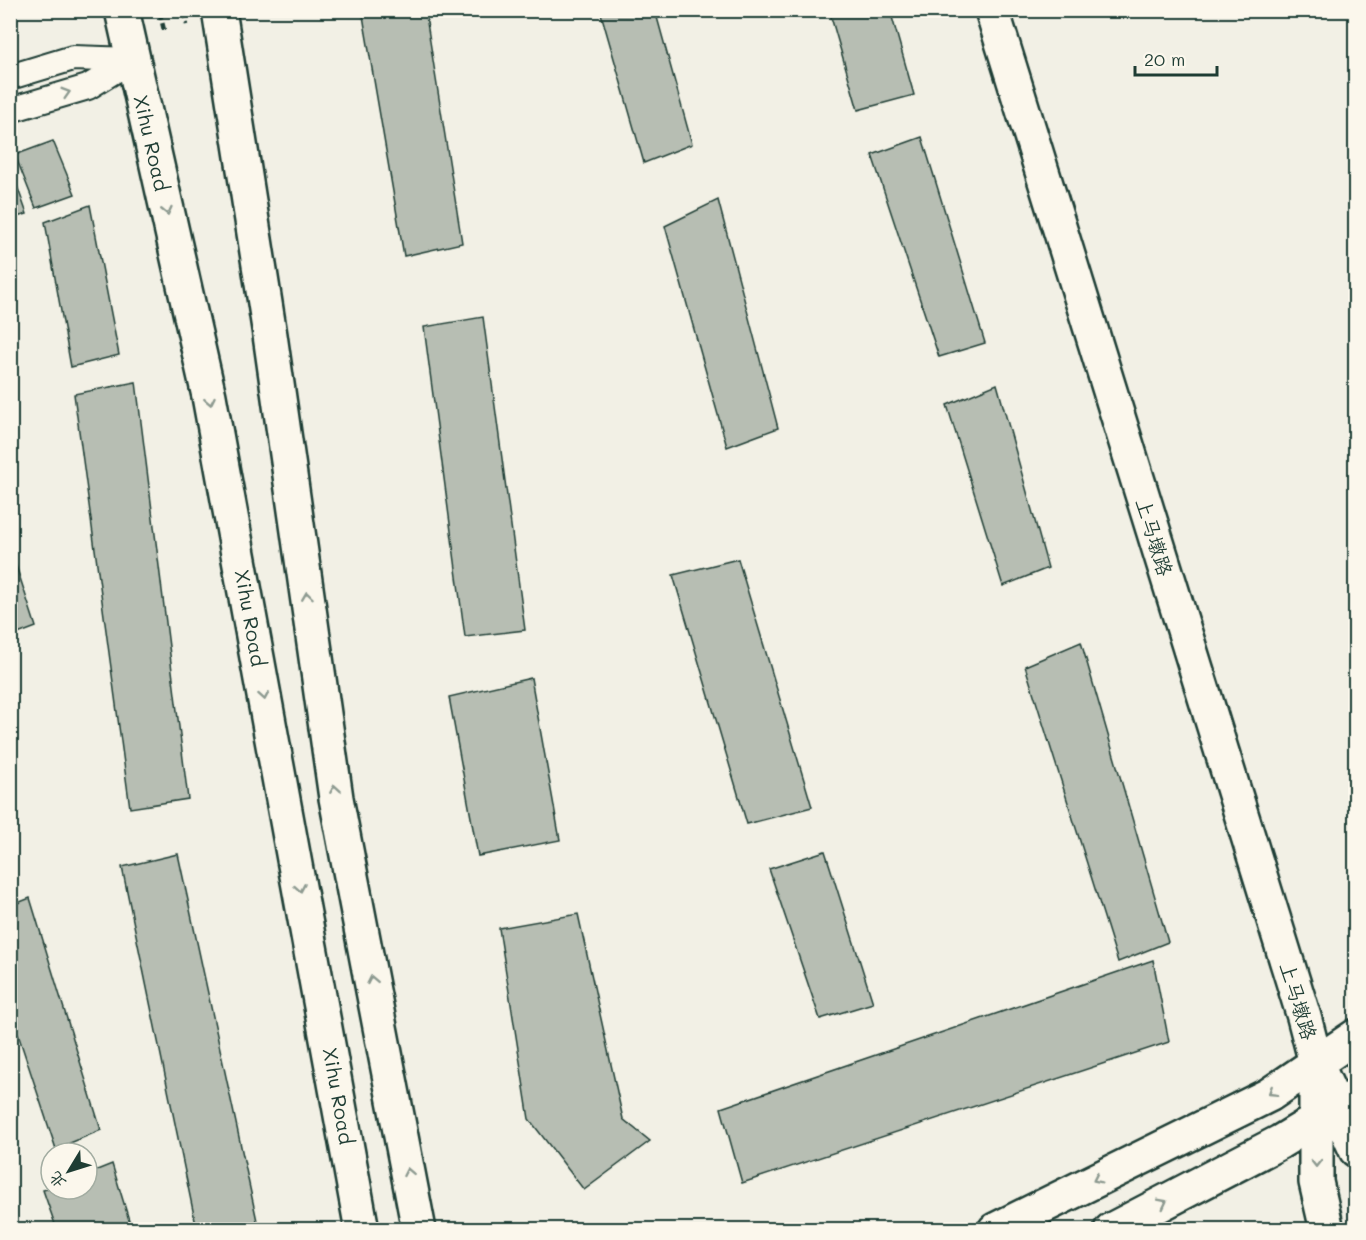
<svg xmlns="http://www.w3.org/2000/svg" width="1366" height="1240" viewBox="0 0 1366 1240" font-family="Mali,'LXGW WenKai TC',sans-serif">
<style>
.building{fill:#b7beb3;stroke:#1f3d34;stroke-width:1.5}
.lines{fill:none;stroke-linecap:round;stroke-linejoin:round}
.street-casing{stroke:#1f3d34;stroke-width:28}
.secondary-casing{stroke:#1f3d34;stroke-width:38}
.primary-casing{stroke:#1f3d34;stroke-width:38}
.street{stroke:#fbf7ec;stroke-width:24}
.secondary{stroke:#fbf7ec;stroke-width:33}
.primary{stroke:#fbf7ec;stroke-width:33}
.rail{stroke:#1f3d34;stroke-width:4.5;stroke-dasharray:9 4.5;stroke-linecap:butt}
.oneway{stroke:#8d9a90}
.labels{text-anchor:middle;stroke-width:4.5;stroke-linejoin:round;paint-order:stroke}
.street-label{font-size:20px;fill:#1f3d34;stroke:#fbf7ec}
</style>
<rect width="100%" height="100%" fill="#f2f0e5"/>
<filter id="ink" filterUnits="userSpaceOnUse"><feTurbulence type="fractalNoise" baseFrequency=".0167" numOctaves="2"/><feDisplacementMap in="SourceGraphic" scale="12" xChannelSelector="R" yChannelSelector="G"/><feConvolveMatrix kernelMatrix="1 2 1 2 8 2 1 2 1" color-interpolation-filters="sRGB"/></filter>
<g filter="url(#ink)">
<path class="building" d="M362,10H425L462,243L404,256Z
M600,10H655L692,144L644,163Z
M829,10H890L914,95L858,110Z
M922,137L985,343L939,357L872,155Z
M53,141L75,194L36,208L15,155Z
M10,166L27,214L10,219Z
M718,200L778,428L727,447L665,226Z
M90,205L119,355L71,367L45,222Z
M483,317L525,630L465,637L424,327Z
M136,382L188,799L130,808L74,394Z
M997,384L1048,568L1003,586L947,405Z
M10,547L36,627L10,637Z
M738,559L812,807L747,824L673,575Z
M1081,642L1168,942L1118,962L1025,666Z
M531,678L560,840L478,856L449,697Z
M825,851L873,1003L820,1019L769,869Z
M178,854L259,1230H197L122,867Z
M30,898L101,1130L56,1149L10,1010V906Z
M578,914L623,1119L650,1141L584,1190L529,1119L499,928Z
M1153,960L1169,1042L742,1183L721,1108Z
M112,1164L132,1230H57L43,1190L51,1188L87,1189V1174Z"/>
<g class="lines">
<g class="street-casing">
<path id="street" d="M10,77L73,58L132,60
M10,110L88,87L132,60"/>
</g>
<g class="secondary-casing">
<path id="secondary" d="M992,10L1304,1017L1316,1063L1356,1150
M1316,1094V1182L1327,1230"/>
</g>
<g class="primary-casing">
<path id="primary" d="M122,10L209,396L362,1230
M219,10L270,335L336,798L419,1230
M995,1230L1269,1095L1356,1036
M1111,1230L1280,1142L1356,1096"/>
</g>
<use href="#street" class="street"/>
<use href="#secondary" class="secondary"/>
<use href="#primary" class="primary"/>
<path class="rail" d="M159,10L164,30
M183,10L187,25"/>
</g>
<defs><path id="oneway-chevron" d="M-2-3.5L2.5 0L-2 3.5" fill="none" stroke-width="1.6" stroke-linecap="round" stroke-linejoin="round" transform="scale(1.5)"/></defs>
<g class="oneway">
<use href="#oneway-chevron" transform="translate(66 93) rotate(-17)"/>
<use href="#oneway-chevron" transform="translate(167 211) rotate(77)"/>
<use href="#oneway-chevron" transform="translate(210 401) rotate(79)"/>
<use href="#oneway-chevron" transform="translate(307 596) rotate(-98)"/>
<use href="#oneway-chevron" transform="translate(264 696) rotate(80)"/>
<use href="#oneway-chevron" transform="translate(335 789) rotate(-99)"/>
<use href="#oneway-chevron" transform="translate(300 888) rotate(80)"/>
<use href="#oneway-chevron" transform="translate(372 980) rotate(-101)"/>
<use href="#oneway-chevron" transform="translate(1272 1092) rotate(148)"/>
<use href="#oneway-chevron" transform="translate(1316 1163) rotate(90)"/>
<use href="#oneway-chevron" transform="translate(408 1172) rotate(-101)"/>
<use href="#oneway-chevron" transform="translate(1097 1179) rotate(154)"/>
<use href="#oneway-chevron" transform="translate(1163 1203) rotate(-27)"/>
</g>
</g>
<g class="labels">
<g class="street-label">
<text transform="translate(151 143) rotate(77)" y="7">Xihu Road</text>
<text transform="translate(1154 537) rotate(73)" y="7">上马墩路</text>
<text transform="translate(250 618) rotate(80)" y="7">Xihu Road</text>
<text transform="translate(1298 1001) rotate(73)" y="7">上马墩路</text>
<text transform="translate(338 1096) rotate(80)" y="7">Xihu Road</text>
</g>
</g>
<rect width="1366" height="1240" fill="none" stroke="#fbf7ec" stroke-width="36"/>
<rect x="18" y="18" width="1330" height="1204" fill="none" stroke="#1f3d34" stroke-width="2" filter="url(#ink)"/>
<g transform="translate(69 1171) rotate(232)"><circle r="28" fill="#fbf7ec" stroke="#a3ada2" stroke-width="1.5"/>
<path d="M0-4.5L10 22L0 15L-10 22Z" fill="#1f3d34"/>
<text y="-9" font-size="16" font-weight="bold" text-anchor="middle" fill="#1f3d34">北</text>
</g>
<path d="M1135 66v9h82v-9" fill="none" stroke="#1f3d34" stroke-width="3"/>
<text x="1144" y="66" font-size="18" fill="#1f3d34" stroke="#fbf7ec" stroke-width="4.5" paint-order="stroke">20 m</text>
</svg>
